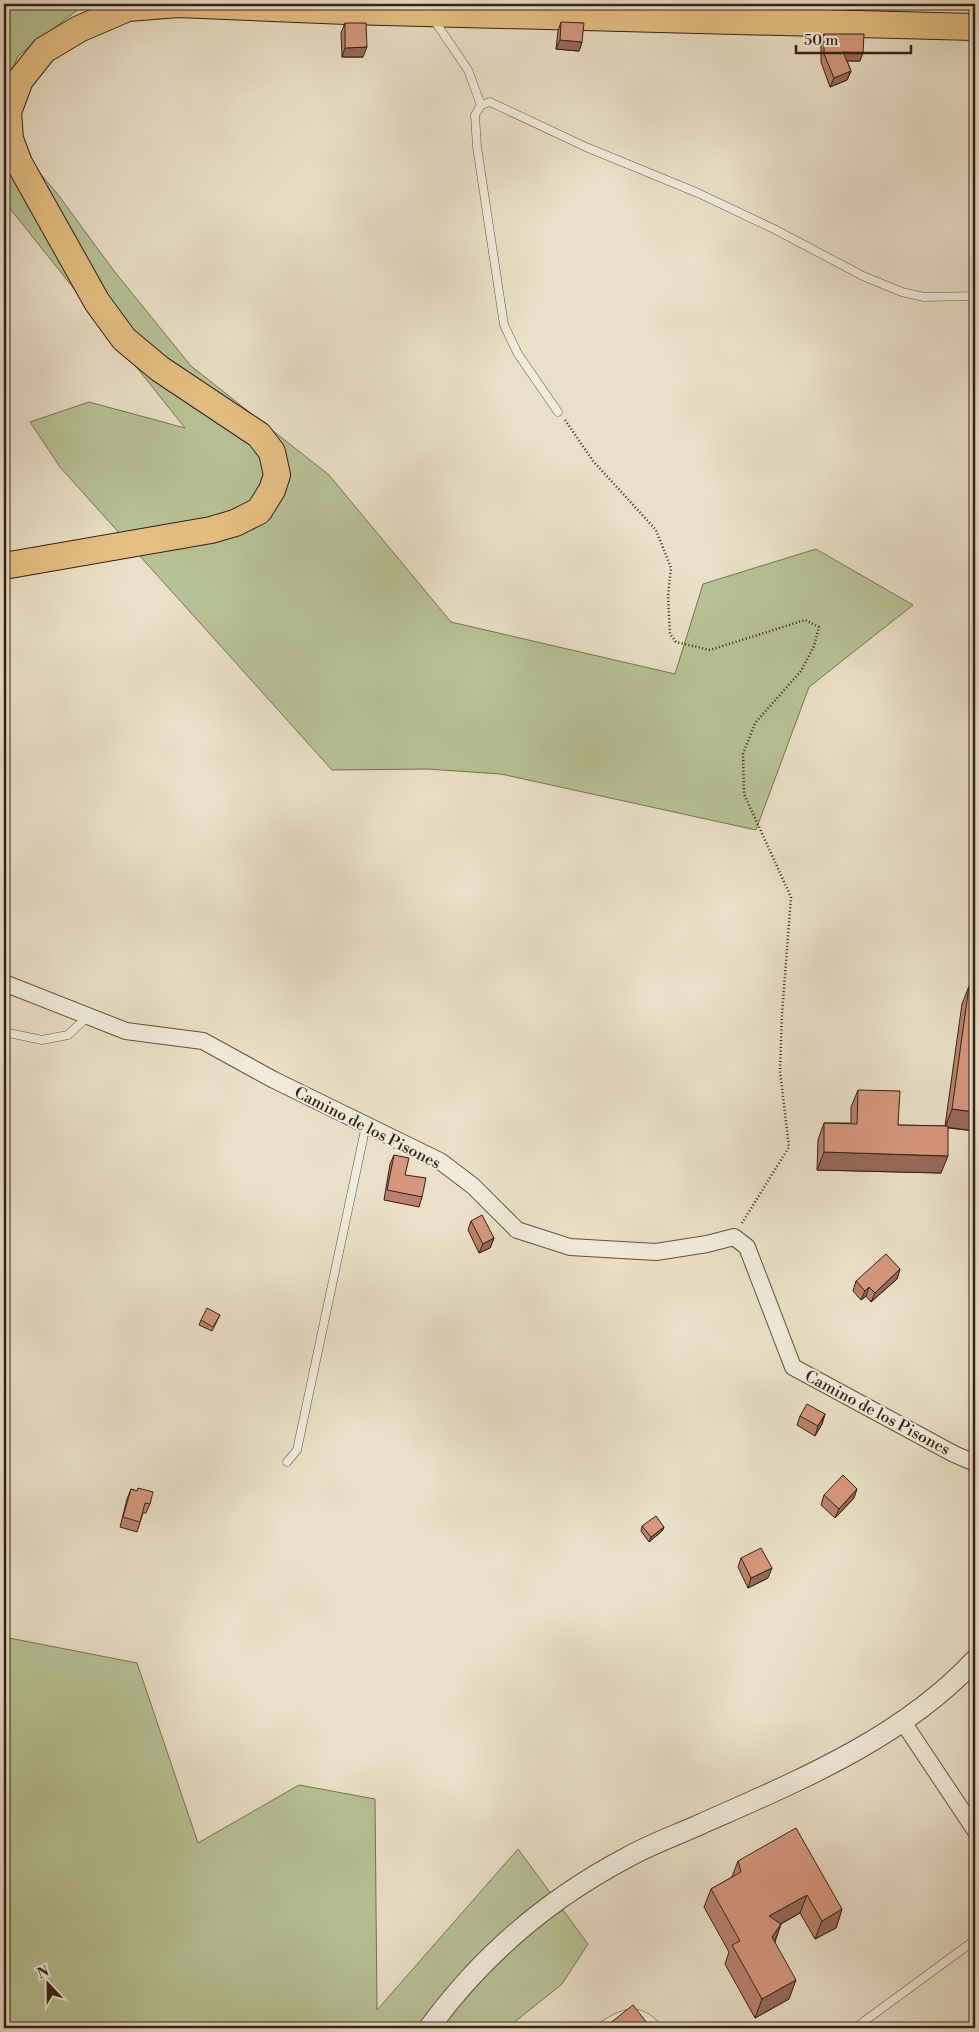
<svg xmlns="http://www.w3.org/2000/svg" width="979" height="2032" viewBox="0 0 979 2032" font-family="'Libre Bodoni',serif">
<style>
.green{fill:#b7c296;stroke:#767156}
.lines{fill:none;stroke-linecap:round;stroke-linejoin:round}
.service-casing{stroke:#625042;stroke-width:9}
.minor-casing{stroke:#625042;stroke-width:18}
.tertiary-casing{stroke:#625042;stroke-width:22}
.trunk-casing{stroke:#342015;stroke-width:28}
.path{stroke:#342015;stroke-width:2.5;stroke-dasharray:1 2.5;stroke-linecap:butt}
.service{stroke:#f1ebdb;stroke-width:8}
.minor{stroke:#f1ebdb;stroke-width:16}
.tertiary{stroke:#f1ebdb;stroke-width:20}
.trunk{stroke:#e5c084;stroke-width:26}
.wall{fill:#b8826d;stroke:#342015}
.shaded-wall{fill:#966a59;stroke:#342015}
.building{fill:#d6977f;stroke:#342015}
.labels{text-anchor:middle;stroke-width:4;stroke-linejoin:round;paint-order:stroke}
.street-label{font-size:16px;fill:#342015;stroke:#f1ebdb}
</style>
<rect width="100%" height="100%" fill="#eae0c7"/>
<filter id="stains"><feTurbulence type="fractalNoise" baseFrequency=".004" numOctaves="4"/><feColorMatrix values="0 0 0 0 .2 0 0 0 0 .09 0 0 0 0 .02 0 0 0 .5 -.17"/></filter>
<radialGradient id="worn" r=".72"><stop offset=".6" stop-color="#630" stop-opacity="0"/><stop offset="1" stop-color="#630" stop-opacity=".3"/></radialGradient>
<path class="green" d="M4,4H85L18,56L4,89Z
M4,130L59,196L114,271L191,366L329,475L451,622L675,674L703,584L816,549L913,605L809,687L756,830L501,774L427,769L332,770L60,467L30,422L89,402L185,428L4,201Z
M4,1637L137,1663L198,1843L299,1785L375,1799L377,2010L518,1849L588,1944L562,1984L507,2028H4Z"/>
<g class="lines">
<g class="service-casing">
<path id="service" d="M434,20L468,70L481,105
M558,412L518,354L504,325L477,147L475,115L481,105L490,102L586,147L698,193L774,229L863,276L902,292L924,297L975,296
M4,1032L42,1040L68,1035L88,1016
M287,1462L297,1450L366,1125
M599,2028C621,2013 638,2004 658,2028
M855,2028L975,1940"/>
</g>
<g class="minor-casing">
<path id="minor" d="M4,983L126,1031L203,1041L274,1080L440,1161L473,1186L517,1230L570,1247L656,1252L707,1244L734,1237L747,1247L793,1367L954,1454L975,1463
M903,1722L975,1830"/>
</g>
<g class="tertiary-casing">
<path id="tertiary" d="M429,2028C482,1955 548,1899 628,1857C651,1844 677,1835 701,1824C798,1781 901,1739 975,1660"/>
</g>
<g class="trunk-casing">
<path id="trunk" d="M4,566L211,530L235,523L259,511L272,490L277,475L272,452L259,435L160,369L124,339L97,302L19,163L10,139L8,112L20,80L44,50L79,29L128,8L178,4L346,11L975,27"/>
</g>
<path class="path" d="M565,420L593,461L656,530L671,568L668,596L670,634L676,642L710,650L805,620L819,627L814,646L801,671L755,723L743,754L744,794L791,897L782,1014L780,1071L789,1147L742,1223"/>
<use href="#service" class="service"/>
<use href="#minor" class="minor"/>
<use href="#tertiary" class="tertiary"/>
<use href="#trunk" class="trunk"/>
</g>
<path class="wall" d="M561,22L582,42L579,51L556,49L558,31Z
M345,23L363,57H342L341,33Z
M824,34L860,61H847L851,71L847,80L830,87L821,62V42Z
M969,986H975V1131L948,1128L941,1173L817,1170L818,1140L824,1123H851V1107L858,1090L898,1125L945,1126L962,1004Z
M394,1155L405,1175L422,1197L419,1207L384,1200L390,1164Z
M471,1221L494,1238L490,1248L479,1253L468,1230Z
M900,1269L897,1279L871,1302L866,1296L861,1300L853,1291L856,1281Z
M220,1315L212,1331L199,1325L201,1320Z
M825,1414L822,1424L815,1436L797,1425L800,1416Z
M131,1489L137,1491L150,1504L146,1513H143L137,1532L120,1527L127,1499Z
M824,1495L854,1498L835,1518L821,1505Z
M642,1526L664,1527L662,1531L649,1542L641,1531Z
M741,1558L768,1578L748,1588L738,1567Z
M738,1861L842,1909L836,1928L815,1939L800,1913L781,1924L775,1942L789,1999L755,2018L725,1964L729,1952L704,1907L711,1889L732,1877Z"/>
<path class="shaded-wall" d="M560,40L582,42L579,51L556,49Z
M367,47L363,57H342L345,48Z
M843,52L863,53L860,61H839Z
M851,71L847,80L830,87L834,78Z
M952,1109L975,1112V1131L945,1127Z
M824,1152L948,1156L941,1173L817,1170Z
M494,1238L490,1248L479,1253L483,1244Z
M900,1269L897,1279L871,1302L875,1293Z
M869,1287L866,1296L861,1300L865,1291Z
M825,1414L822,1424L815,1436L818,1426Z
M857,1489L854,1498L835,1518L839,1509Z
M664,1527L662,1531L649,1542L651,1537Z
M772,1568L768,1578L748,1588L751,1578Z
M807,1895L800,1913L762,1934L769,1916Z
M842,1909L836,1928L815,1939L822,1921Z
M781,1924L774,1943L772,1937Z
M796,1980L789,1999L755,2018L762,1999Z"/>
<path class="building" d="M561,22L584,23L582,42L560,40Z
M345,23H366L367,47L345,48Z
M824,34H864L863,53L843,52L851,71L834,78L824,54Z
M969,986H975V1112L952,1109Z
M858,1090L900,1091L898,1125L948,1126V1156L824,1152V1123L857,1124Z
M394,1155L409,1158L405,1175L426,1178L422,1197L387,1190Z
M482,1215L494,1238L483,1244L471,1221Z
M886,1254L900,1269L875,1293L869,1287L865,1291L856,1281Z
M207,1308L220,1315L213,1327L201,1320Z
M807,1404L825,1414L818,1426L800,1416Z
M843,1475L857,1489L839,1509L824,1495Z
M138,1488L153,1492L150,1504L145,1503L140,1522L123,1517L131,1489L137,1491Z
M656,1516L664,1527L651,1537L642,1526Z
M761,1548L772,1568L751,1578L741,1558Z
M796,1828L842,1909L822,1921L807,1895L769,1916L781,1924L772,1937L796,1980L762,1999L732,1945L740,1941L711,1889L741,1872L738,1861Z
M633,2005L651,2028H604Z
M656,2025L659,2028H652Z"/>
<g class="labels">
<g class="street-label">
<text transform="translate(368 1127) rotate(27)" y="6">Camino de los Pisones</text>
<text transform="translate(878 1412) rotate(28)" y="6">Camino de los Pisones</text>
</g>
</g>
<rect width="979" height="2032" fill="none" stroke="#eae0c7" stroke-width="20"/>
<rect x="5" y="5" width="969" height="2022" fill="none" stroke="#342015" stroke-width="2.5"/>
<rect x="10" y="10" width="959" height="2012" fill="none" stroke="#342015"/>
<g transform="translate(48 1984) rotate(338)" stroke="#f1ebdb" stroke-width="4" paint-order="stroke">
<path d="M0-4L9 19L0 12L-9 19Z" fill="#342015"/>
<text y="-8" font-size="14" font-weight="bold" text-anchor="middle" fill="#342015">N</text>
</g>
<path d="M796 45v8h115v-8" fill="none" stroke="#342015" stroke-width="2.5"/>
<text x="804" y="45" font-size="15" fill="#342015" stroke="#f1ebdb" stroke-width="4" paint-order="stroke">50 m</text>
<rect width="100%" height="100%" filter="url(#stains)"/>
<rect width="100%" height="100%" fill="url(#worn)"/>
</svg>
